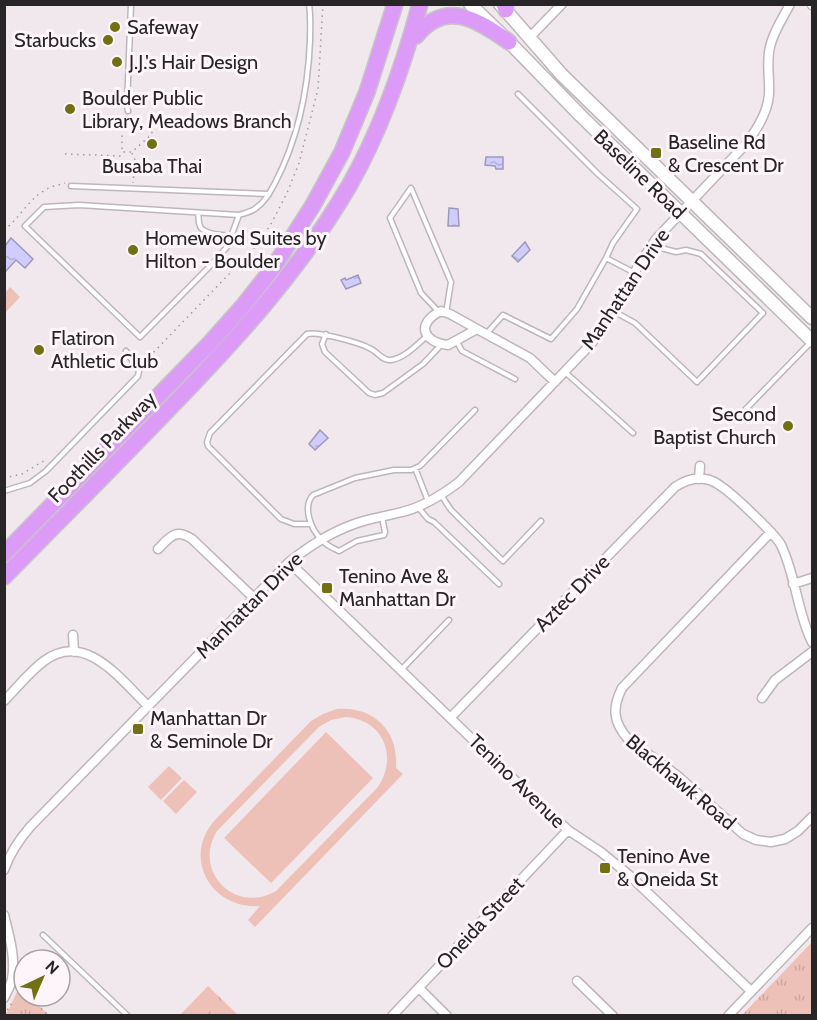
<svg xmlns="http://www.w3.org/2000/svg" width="817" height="1020" viewBox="0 0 817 1020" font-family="Cabin,sans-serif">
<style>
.grass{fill:url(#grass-tufts)}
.pitch{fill:#eec1b8;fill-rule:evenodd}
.water{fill:url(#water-ripples);stroke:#9e9abc;stroke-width:1.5}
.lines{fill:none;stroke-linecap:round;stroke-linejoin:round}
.lane-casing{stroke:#beb6bb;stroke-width:7}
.street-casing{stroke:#beb6bb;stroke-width:11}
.secondary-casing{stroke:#beb6bb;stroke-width:15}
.highway-casing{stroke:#c7c6c7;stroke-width:18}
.path{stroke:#a19b9e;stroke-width:1.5;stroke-dasharray:1.5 4.5;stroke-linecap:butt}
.lane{stroke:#fff;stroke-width:4}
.street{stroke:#fff;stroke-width:8}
.secondary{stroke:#fff;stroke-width:12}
.highway{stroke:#dd9bf8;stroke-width:15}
.poi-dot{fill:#717013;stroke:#fdf5fa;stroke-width:2}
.labels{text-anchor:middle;stroke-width:6;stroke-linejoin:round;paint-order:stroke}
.poi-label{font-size:20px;fill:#272526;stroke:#fdf5fa;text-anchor:start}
.street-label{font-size:20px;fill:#272526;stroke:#fdf5fa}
</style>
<defs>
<pattern id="grass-tufts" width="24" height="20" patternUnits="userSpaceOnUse" patternTransform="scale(1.5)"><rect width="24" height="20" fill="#eec1b8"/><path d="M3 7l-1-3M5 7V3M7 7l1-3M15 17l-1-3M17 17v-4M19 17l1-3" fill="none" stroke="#cca69e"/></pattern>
<pattern id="water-ripples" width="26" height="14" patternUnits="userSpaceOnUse" patternTransform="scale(1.5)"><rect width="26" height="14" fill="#d1ccfc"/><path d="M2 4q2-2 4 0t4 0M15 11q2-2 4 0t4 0" fill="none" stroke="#b3afd8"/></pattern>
</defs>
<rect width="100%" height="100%" fill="#f0e8ec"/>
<path class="grass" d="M812,942V1015H742Z
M208,986L238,1015L179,1016Z
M19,987L24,992V996H28L49,1015H5L9,1009Z"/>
<path class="pitch" d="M10,287L20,297L5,313V293Z
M337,709C374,706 399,731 396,768L403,774L255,927L248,920L260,906C212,910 181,858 215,820L311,721L323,714ZM346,717C384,720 398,757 378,787L276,891C235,915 192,871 217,831L319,727L331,720Z
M326,732L373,778L271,883L224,838Z
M169,766L182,778L161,800L148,787Z
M184,780L197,792L176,814L163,801Z
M204,996L215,1006L206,1015H186Z"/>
<path class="water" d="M486,157H503V169H496L495,166L485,165Z
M449,208L458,209L459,226H448Z
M11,238L33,259L25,268L16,260L5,272V246Z
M525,242L530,250L518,262L512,256Z
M358,275L361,283L346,289L341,280L345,278L346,280Z
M320,430L328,438L315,450L309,444Z"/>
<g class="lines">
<g class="lane-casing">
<path id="lane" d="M518,94L598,174L637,209L613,243L606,258
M128,111L127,106L131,4
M71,186L269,194
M198,213C199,217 198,224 201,228C207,235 223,235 231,236
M239,215L227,247L210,266L140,337L25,226L44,207L79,205L239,215C245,213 252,212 256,208C265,202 270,192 275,183C298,139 308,89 310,41C310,29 311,17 309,4
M438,311L421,293L390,218L411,188L451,282L446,313
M615,312L635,323L697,382L763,313L701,254L686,250L676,252L661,248L653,243
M487,333L503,315L551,339L577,309L606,258L635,273
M326,334L322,344L325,352L369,393L375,395L383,393L423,364L441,345
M457,342L462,351L515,379
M565,372L633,433
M742,413L810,343
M415,468L428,501
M4,491L30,483L46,471L138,376L139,371L126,351
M441,495L451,510L503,561L541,521
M418,507L428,519L434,522L499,584
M382,517L385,532L384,535L357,541L339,551C332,548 326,545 322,540C311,530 302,507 313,495L355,478L394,470H411L420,466L475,410
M311,524H294L281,519L208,446L207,442L210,433L307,334C318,331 361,343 371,349C378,352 382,361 391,360C405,358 416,345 426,337
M402,669L449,620
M43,935L128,1016"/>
</g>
<g class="street-casing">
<path id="street" d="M812,4V5
M530,37L562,4
M441,311L450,314L477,329L448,345C422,342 416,323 441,311Z
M477,329L530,358L555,382
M699,479L700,466
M771,532L622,688C612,708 613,722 628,739L679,777L743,834L756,840L771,842L785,839L798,831L812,817
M158,549C170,537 175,528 192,539L254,598
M289,562L531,796L568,830L601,852L629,875L751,991
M793,584L812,578
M73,635L74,652
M762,698L775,680L812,652
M4,701C17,688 29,672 44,661C85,630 121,680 148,706
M451,717L675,487C684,481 694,477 705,479C712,480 717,483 722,487C734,495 775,534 781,545C796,576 797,612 812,642
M4,870C10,853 18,841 30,827L289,562C311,545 331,532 357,523C371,518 387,516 402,512C423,507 442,495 459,482L591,344L614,312L637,268L656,239L745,145C756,131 768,113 769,94C770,78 766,63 770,47C773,32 783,18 790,4
M4,915C9,935 16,958 12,979C11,985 7,992 4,998
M577,981L613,1016
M419,988L447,1016
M392,1016L568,830
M728,1016L812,928"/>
</g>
<g class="secondary-casing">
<path id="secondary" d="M470,4L509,42L581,116L812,341
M500,4L562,75L812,318"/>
</g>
<g class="highway-casing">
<path id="highway" d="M504,4L506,10
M416,36C445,0 475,18 509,42
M4,554L210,343L243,306L273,268L313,205L342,152L367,92L395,4
M4,577C57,523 111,469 163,415C232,344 299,272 349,186C381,130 403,67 420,4"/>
</g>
<path class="path" d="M122,123L152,126V134L132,152H122V123L125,117
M132,153L135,160L133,183
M65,154L121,156L122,153
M4,230C20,218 29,198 47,189C52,186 59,185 65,183
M140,364L151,355L256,246L271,224L287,193L299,163L318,89L323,4
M4,478L22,474L47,459
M18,986L24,992
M28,996L49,1016
M4,1015L12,1003"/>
<use href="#lane" class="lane"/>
<use href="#street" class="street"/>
<use href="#secondary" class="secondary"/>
<use href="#highway" class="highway"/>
</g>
<g class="poi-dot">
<circle cx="115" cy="27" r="6"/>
<circle cx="108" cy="40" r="6"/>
<circle cx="117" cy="62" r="6"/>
<circle cx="70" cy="109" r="6"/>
<circle cx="152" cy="144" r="6"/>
<rect x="650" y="147" width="12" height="12" rx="3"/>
<circle cx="133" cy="250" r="6"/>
<circle cx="39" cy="350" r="6"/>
<circle cx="788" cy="426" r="6"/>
<rect x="321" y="582" width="12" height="12" rx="3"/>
<rect x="132" y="723" width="12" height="12" rx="3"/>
<rect x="599" y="862" width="12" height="12" rx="3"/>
</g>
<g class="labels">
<g class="poi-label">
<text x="127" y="34">Safeway</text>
<text x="96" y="47" text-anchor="end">Starbucks</text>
<text x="129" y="69">J.J.'s Hair Design</text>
<text x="82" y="105">Boulder Public<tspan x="82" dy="23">Library, Meadows Branch</tspan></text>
<text x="668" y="149">Baseline Rd<tspan x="668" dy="23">&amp; Crescent Dr</tspan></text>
<text x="152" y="173" text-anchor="middle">Busaba Thai</text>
<text x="145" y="245">Homewood Suites by<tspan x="145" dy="23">Hilton - Boulder</tspan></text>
<text x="51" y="345">Flatiron<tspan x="51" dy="23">Athletic Club</tspan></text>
<text x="776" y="421" text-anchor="end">Second<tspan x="776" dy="23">Baptist Church</tspan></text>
<text x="339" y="583">Tenino Ave &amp;<tspan x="339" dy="23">Manhattan Dr</tspan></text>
<text x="150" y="725">Manhattan Dr<tspan x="150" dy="23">&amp; Seminole Dr</tspan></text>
<text x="617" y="863">Tenino Ave<tspan x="617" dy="23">&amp; Oneida St</tspan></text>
</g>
<g class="street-label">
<text transform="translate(640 174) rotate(44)" y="7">Baseline Road</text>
<text transform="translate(625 289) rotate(-56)" y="7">Manhattan Drive</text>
<text transform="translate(102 447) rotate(-46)" y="7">Foothills Parkway</text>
<text transform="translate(572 593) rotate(-46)" y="7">Aztec Drive</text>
<text transform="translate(249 605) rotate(-45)" y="7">Manhattan Drive</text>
<text transform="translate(517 781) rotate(44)" y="7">Tenino Avenue</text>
<text transform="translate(681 782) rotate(40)" y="7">Blackhawk Road</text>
<text transform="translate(480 923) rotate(-47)" y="7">Oneida Street</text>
</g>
</g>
<rect width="817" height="1020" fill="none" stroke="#272526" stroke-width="12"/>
<g transform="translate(42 978) rotate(44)"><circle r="28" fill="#fdf5fa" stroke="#a7a2a5" stroke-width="1.5"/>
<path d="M0-4.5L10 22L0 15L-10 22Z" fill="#717013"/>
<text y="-9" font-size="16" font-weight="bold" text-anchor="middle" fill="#272526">N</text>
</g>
</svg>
